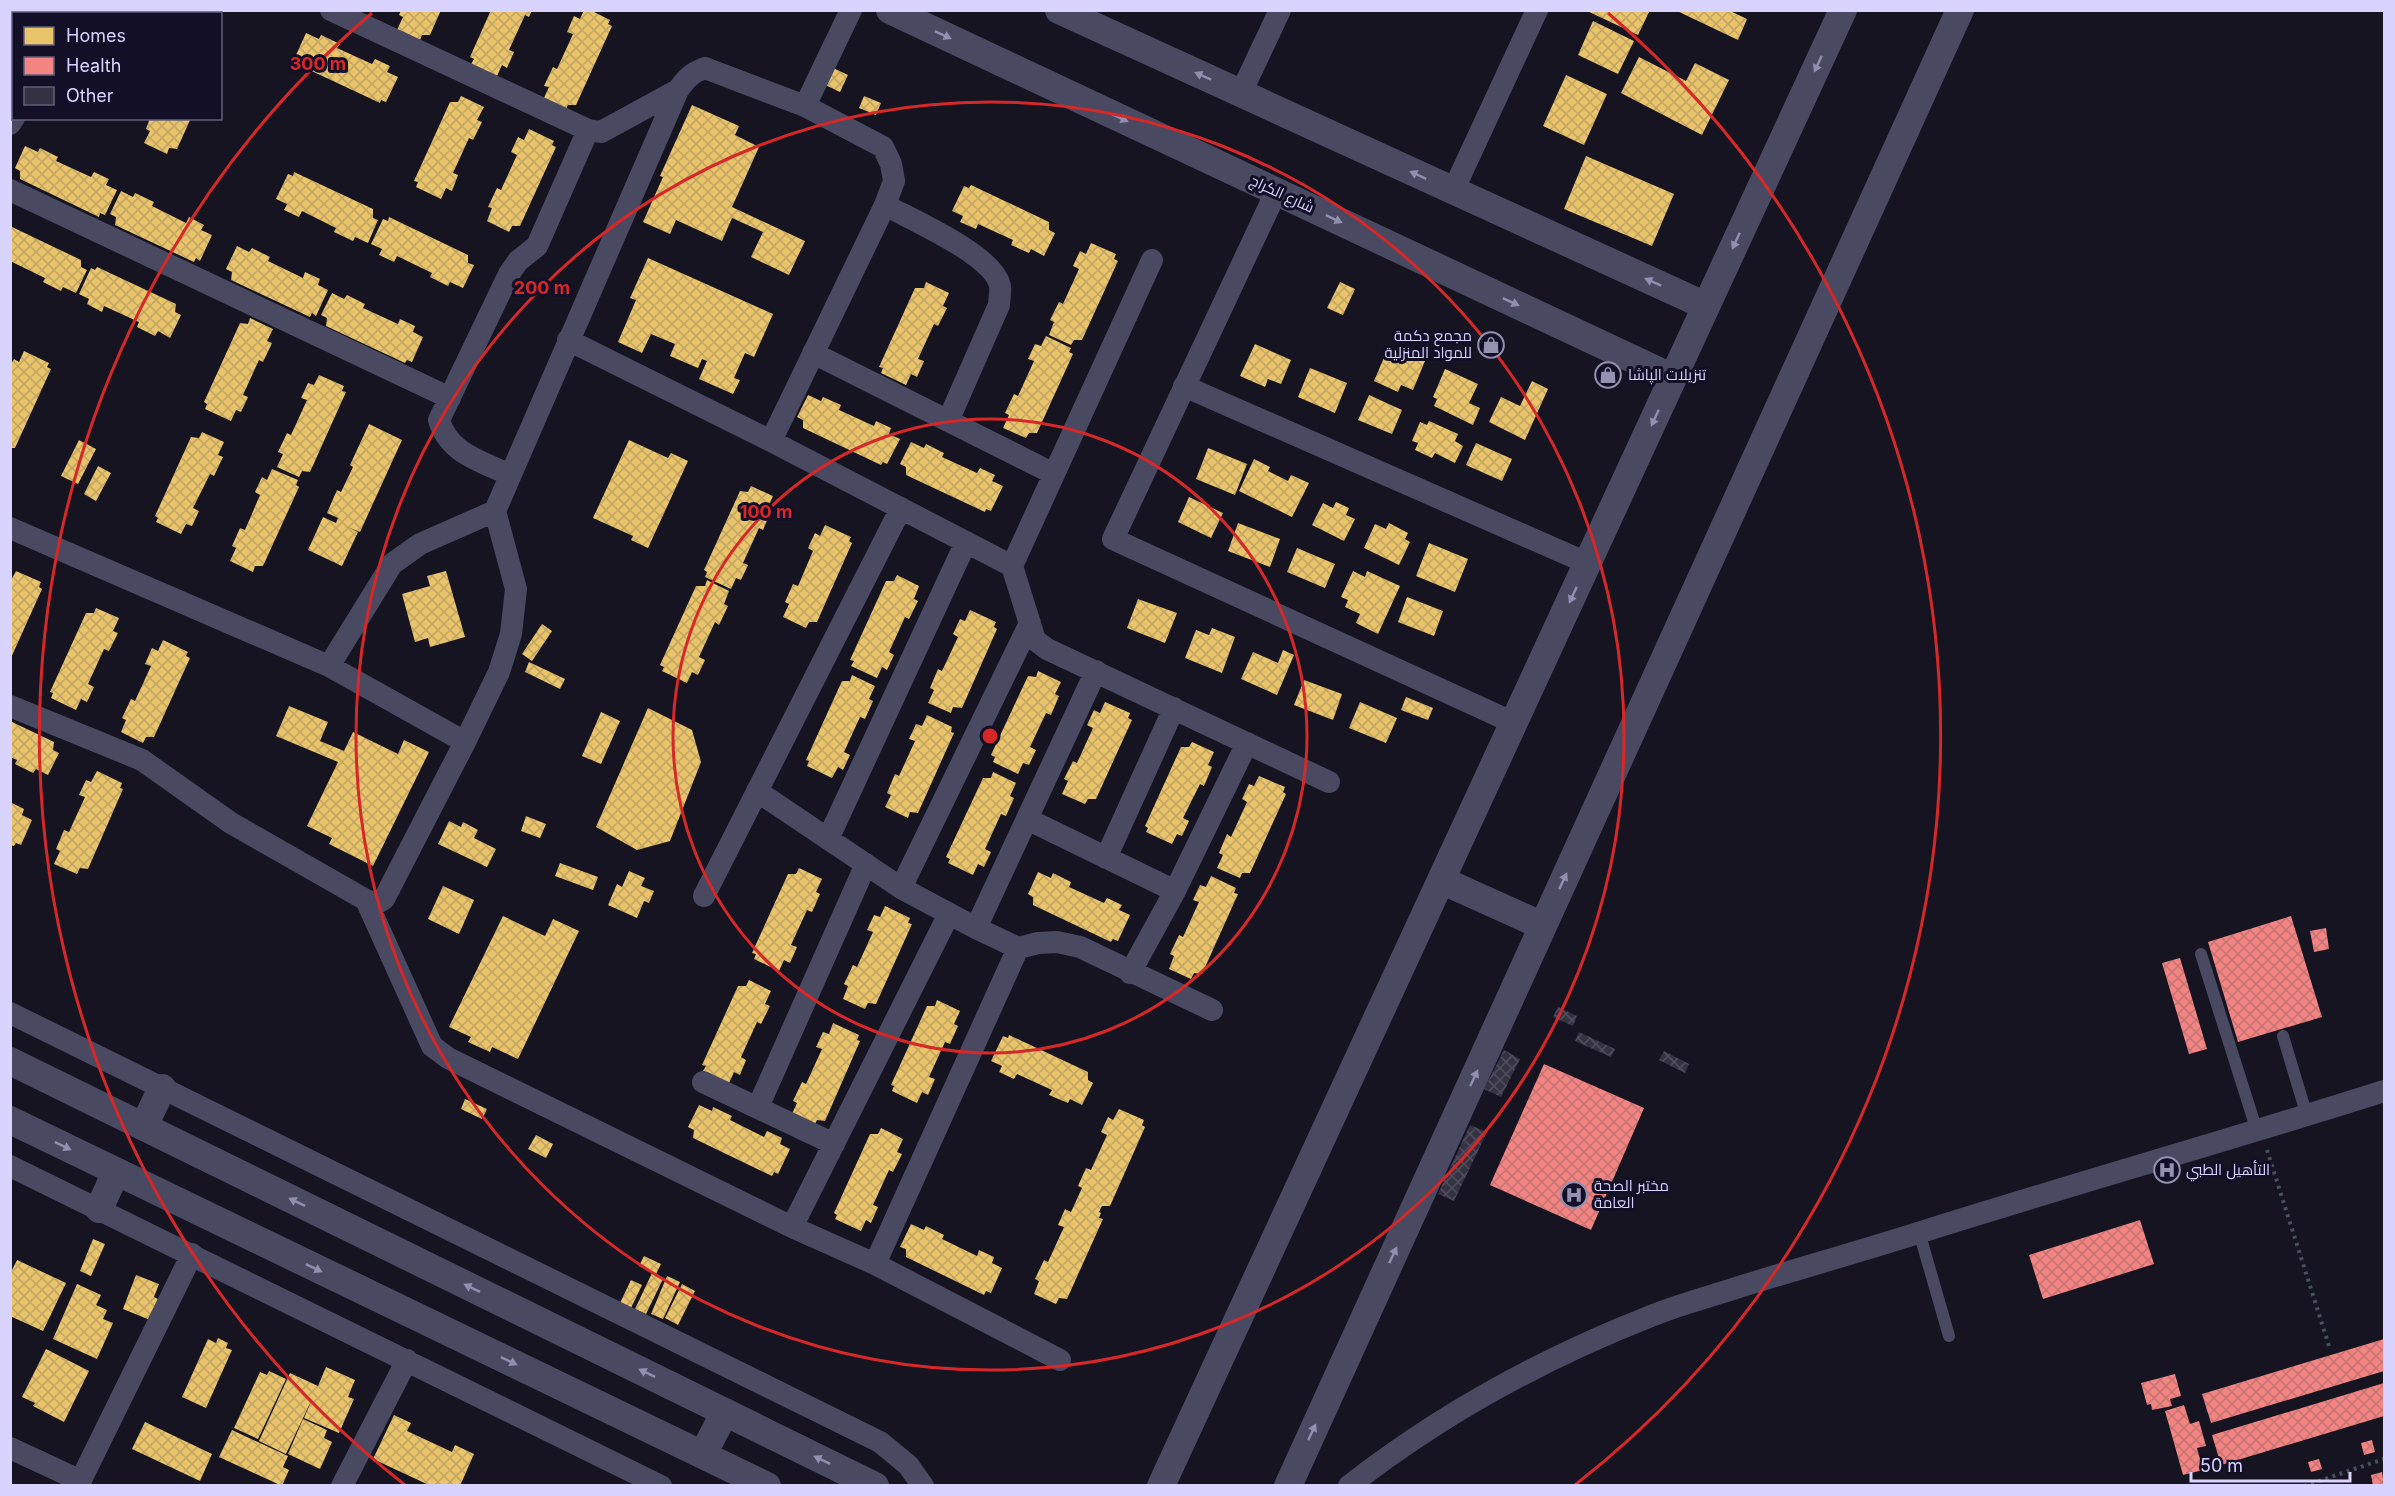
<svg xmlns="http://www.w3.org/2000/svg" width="2395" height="1496" viewBox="0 0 2395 1496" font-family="Inter,Cairo,sans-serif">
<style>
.homes{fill:url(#homes-cross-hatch)}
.health{fill:url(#health-cross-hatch)}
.building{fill:url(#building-cross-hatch)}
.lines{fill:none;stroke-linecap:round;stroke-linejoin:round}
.path{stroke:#44505f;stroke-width:4;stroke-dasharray:3 4.5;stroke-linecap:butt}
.service{stroke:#4a4962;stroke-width:12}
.minor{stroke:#4a4962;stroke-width:22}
.tertiary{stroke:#4a4962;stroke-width:28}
.oneway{fill:#928eb0}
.ring{fill:none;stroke:#d62828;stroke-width:3}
.labels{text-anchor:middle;stroke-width:6;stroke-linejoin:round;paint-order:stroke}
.street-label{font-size:15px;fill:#d9d4ff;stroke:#130f26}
.poi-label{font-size:15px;fill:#d9d4ff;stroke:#130f26;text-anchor:start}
.centre{fill:#d62828;stroke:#130f26;stroke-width:3}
.ring-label{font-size:18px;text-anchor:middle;font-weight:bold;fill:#d62828;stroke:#130f26;stroke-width:6;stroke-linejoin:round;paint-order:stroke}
</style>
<defs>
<pattern id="homes-cross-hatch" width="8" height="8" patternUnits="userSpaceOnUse" patternTransform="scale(1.5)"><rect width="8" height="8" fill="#e9c46a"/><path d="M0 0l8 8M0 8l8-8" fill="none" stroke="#bfa362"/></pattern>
<pattern id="health-cross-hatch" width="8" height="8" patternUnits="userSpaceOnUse" patternTransform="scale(1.5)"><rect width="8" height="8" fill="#f28482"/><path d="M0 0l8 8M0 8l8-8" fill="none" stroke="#c67374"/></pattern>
<pattern id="building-cross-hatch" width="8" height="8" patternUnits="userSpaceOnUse" patternTransform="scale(1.5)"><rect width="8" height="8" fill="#343243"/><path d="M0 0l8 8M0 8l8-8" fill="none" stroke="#514f5f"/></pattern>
</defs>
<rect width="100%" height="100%" fill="#161421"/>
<path class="homes" d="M401,10H441L430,35H422L420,40L397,30L403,17L399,15Z
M491,10H532L529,17L525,15L509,50L514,52L507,68L502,65L497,76L471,64L474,59L470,57Z
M584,10H590L610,20L608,24L612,26L576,105H568L565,111L543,100L549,87L544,86L553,67L557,69L573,34L567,32L574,16L580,19Z
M1585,10H1650L1638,35Z
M1675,10H1728L1747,19L1738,40Z
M1593,21L1634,41L1618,74L1578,55Z
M306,33L319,39L321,35L340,44L337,48L372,64L375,59L390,66L387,72L398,77L386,102L381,100L380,103L301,66L302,58L296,55Z
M1639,57L1686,81L1695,63L1729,80L1702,135L1621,93Z
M831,67L848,75L840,92L823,84Z
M1566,75L1607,94L1584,145L1543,126Z
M461,96L484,107L477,120L482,122L473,140L469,138L453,173L458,175L452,191L446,188L441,199L416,187L418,182L414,181L450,102H458Z
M864,96L881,103L876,115L859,108Z
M692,105L739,126L735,135L759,147L732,207L805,241L789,275L751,257L763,232L732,218L722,241L676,220L670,234L643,222L663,177L660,176Z
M150,118H191L177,149L169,148L167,154L144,143L150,131L146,129Z
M529,129L554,141L552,145L556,147L520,226H512L509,232L487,221L492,208L488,207L497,188L501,190L517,155L511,152L518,137L524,140Z
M25,146L38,152L40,148L58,157L56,161L91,177L94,172L109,179L106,185L117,190L105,215L100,213L99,217L20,179V171L15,168Z
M1586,156L1674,194L1652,246L1564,209Z
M294,172L373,209V218L378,220L368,243L355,237L353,241L334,232L336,228L302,211L299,217L284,210L287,204L276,199L288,174L293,176Z
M971,185L1049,222V230L1055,233L1044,256L1031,249L1029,253L1011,245L1013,240L978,224L976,229L960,222L963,216L952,211L964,186L969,188Z
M121,191L133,197L135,193L154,202L152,206L186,223L189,217L204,225L201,230L212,235L200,261L196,258L194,262L115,225L116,217L110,214Z
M389,217L468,255V263L474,265L463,288L450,282L448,286L430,277L432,273L397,256L394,262L379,255L382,249L371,244L383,219L388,221Z
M10,226L81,260V267L87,270L76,293L63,287L61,291L43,282L45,278L10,261Z
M1091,243L1116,254L1114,259L1118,261L1082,340H1074L1071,345L1049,335L1054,322L1050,320L1059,302L1063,304L1079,269L1073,266L1080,251L1086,254Z
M237,246L249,252L252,248L270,257L268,261L303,278L305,272L320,279L318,285L328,290L316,316L312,313L310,317L231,280L232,272L226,269Z
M648,258L773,314L754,357L745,353L734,378L740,380L733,394L699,379L707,361L702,359L698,368L670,356L675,344L651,334L642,353L618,342L636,300L630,298Z
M97,267L176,304L175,312L181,315L170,338L158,331L155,336L137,327L139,322L104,306L102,312L87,304L89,299L79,294L91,268L95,270Z
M926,282L949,293L943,306L947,308L938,326L934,324L918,359L924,361L917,377L911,374L906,385L881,373L883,368L879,367L915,288H924Z
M1340,282L1355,289L1343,315L1327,308Z
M332,293L344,299L347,295L365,304L363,308L398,324L400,319L415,326L413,332L423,337L412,362L407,360L405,363L326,326L327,318L321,315Z
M250,318L273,329L267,341L272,343L263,362L259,360L243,395L248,397L241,412L236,410L231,421L205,409L207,404L204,402L240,323L248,324Z
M1046,336L1071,348L1069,352L1073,354L1037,433H1029L1026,438L1003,428L1009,415L1005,413L1014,394L1018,396L1034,361L1028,359L1035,344L1041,346Z
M1255,344L1291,360L1281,384L1268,379L1265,387L1240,376Z
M1389,346L1425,361L1413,390L1401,385L1398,392L1374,381Z
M24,351L49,363L47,367L51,369L15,448H10V381L12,377L10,366L14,359L19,362Z
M1310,368L1347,383L1335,413L1298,397Z
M1445,369L1478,384L1469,403L1480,408L1473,425L1434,406L1437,399L1433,397Z
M319,375L344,386L342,391L346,392L310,472L302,471L299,477L277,467L283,454L278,452L287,433L291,435L307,400L301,398L308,383L314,385Z
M1532,381L1548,389L1525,440L1489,422L1501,397L1520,406Z
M808,395L821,401L823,397L841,405L839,410L874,426L876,421L891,428L889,434L900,439L887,464L883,462L881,465L803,428V420L797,417Z
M1369,395L1402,410L1392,434L1358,420Z
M1429,421L1458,434L1455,441L1463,446L1455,463L1435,453L1432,458L1415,450L1418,443L1412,441L1420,422L1427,425Z
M369,424L402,440L360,532L347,527L358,532L342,566L308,550L323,517L336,523L338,518L327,513L337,490L341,492L353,467L350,465Z
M202,432L224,442L218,455L223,457L214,476L210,474L193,508L199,511L192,526L186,524L181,534L156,522L158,518L155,516L191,437L199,438Z
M79,440L96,449L78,484L61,476Z
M629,440L668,458L671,453L688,461L648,548L631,540L633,536L593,518Z
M911,442L924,448L926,444L944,453L942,457L977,473L980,468L995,475L992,481L1003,486L991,511L986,509L985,512L906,475V467L900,464Z
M1476,443L1512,459L1502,481L1466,465Z
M1208,448L1247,464L1235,495L1196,479Z
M1254,459L1270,467L1268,471L1288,481L1291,475L1309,483L1292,517L1239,491Z
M98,466L111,473L96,501L84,494Z
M272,469L298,480L296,485L299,487L263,566H255L253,572L230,561L236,548L232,546L240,528L245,530L260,495L255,492L262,477L267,480Z
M751,486L773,496L767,510L771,511L763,530L759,528L743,563L748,565L741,580L736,578L731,589L705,577L707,572L704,570L740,491L748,492Z
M1189,497L1223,513L1211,538L1178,522Z
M1336,502L1349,508L1346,515L1355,519L1344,541L1312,525L1323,503L1333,508Z
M1238,523L1280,539L1270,567L1228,551Z
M1389,523L1408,533L1405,539L1410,542L1399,565L1364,548L1375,524L1386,529Z
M825,525L851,537L849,541L852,543L817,622H809L806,628L783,617L789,604L785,602L793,584L798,586L813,551L808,548L815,533L820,536Z
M1429,543L1468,559L1455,592L1416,576Z
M1297,548L1335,564L1325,588L1287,572Z
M16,571L41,582L39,587L42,589L10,660V582Z
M446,571L465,637L430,647L428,638L415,642L402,594L430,586L427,576Z
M1353,571L1365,577L1367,571L1400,586L1378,634L1356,623L1360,614L1345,607L1348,600L1341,597Z
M897,575L919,586L914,599L918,601L909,619L905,617L889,652L894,655L887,670L882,667L877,678L851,666L854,661L850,660L886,581H894Z
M707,580L729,591L724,604L728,606L719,625L715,622L699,657L705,660L698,675L692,672L687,683L662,671L664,667L660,665L696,586H705Z
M1407,597L1443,611L1434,636L1398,622Z
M1138,599L1177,613L1165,643L1127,628Z
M96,608L119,618L113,631L118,633L109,651L104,649L88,684L94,687L87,702L81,699L76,710L51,698L53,693L50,692L86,613H94Z
M970,610L996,622L994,627L997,629L962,708L953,707L951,713L928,703L934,690L930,688L938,669L942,671L958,637L953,634L960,619L965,621Z
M542,624L552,631L532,661L522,654Z
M1212,628L1235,637L1222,673L1185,658L1196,630L1209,635Z
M163,640L188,652L186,656L190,658L154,737H146L143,743L121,732L126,720L122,718L131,699L135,701L151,666L145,664L152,648L158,651Z
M1283,650L1294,655L1277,695L1241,679L1253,652L1278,663Z
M529,662L565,679L560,689L525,672Z
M1038,671L1061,682L1055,694L1059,696L1051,715L1046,713L1030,747L1036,750L1029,765L1023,763L1018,774L993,762L995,757L991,755L1028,676L1036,677Z
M852,675L875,686L869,699L873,701L865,719L860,717L844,752L850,755L843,770L838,767L832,778L807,766L809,761L806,760L842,681H850Z
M1304,680L1342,694L1333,720L1294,705Z
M1406,697L1433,708L1428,720L1401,710Z
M1105,702L1130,713L1128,718L1132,720L1096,799H1088L1085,804L1062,794L1068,781L1064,779L1073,761L1077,763L1093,728L1087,725L1094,710L1100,713Z
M1360,702L1397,718L1386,743L1349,728Z
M289,706L328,722L320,741L344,751L353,732L398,754L404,740L429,752L373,866L329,844L332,838L307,826L338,762L276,736Z
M648,708L692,730L701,762L670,841L637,850L596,827Z
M601,712L620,721L601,764L582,756Z
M927,715L952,727L951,732L954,733L918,813L910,812L908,818L885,807L891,795L887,793L895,774L899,776L915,741L909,739L916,724L922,726Z
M10,721L54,742L53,750L59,753L48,775L36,769L33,773L15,764L17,760L10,757Z
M1192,742L1214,752L1208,765L1212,767L1204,786L1200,784L1183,818L1189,821L1182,836L1177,834L1172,844L1146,832L1148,828L1145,826L1181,747H1189Z
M97,771L122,783L120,788L123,789L88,869L80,868L77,874L54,864L60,851L56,849L64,830L69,832L85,797L79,795L86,780L91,782Z
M993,772L1016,783L1010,796L1014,798L1006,816L1001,814L985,849L991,852L984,867L978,864L973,875L948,863L950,859L946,857L983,778H991Z
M1259,776L1285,787L1283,792L1286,794L1250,873H1242L1240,878L1217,868L1223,855L1219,853L1227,834L1231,837L1247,802L1242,799L1249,784L1254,786Z
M10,802L24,809L22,815L32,820L21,845L16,843L14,846L10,845Z
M526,816L546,824L540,838L521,831Z
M449,821L461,827L463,822L478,830L474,838L496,849L487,867L438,844Z
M560,863L598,877L593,890L555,876Z
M799,868L822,879L816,892L820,894L812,912L807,910L791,945L797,947L790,963L784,960L779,971L754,959L756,954L752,953L788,874H796Z
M629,871L645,878L641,886L654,891L649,903L644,901L637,918L608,905L617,884L622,887Z
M1038,872L1051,878L1053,873L1071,882L1069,887L1104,903L1107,898L1122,905L1119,910L1130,915L1118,941L1113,939L1111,942L1033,905V897L1028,894Z
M1211,876L1236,888L1234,893L1238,894L1202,974L1194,973L1191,979L1169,969L1174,956L1170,954L1179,935L1183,937L1199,902L1193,900L1200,885L1206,887Z
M443,886L474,900L459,934L428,919Z
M885,906L910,918L908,923L912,924L876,1004L868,1003L865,1009L843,999L848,986L844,984L853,965L857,967L873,932L867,930L874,915L880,917Z
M503,916L545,936L553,919L579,931L518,1059L492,1047L490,1052L468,1042L471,1037L449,1027Z
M749,980L771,991L765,1004L770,1006L761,1024L757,1022L741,1057L746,1060L740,1075L734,1072L729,1083L703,1071L706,1066L702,1065L738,986H746Z
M937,1000L960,1011L954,1024L958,1026L950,1044L945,1042L929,1077L935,1079L928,1095L922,1092L917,1103L892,1091L894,1086L891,1085L927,1006H935Z
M833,1023L859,1035L857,1040L860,1041L825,1121L817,1120L814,1126L791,1116L797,1103L793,1101L802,1082L806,1084L822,1049L816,1047L823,1032L829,1034Z
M1009,1035L1088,1072V1080L1093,1083L1082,1105L1070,1099L1068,1103L1049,1095L1052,1090L1017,1074L1014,1079L999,1072L1002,1066L991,1061L1003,1036L1008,1038Z
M465,1099L487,1109L482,1119L461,1109Z
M699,1105L712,1111L713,1107L732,1116L730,1120L764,1137L767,1131L782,1138L780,1144L790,1149L778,1174L774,1172L772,1176L693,1138L694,1130L688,1127Z
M1119,1109L1144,1120L1142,1125L1145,1127L1110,1206H1102L1099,1212L1101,1213L1099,1218L1103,1219L1067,1299L1059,1298L1056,1304L1034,1294L1039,1281L1035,1279L1044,1260L1048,1262L1064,1227L1058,1225L1065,1209L1071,1212L1082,1188L1078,1186L1086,1168L1091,1170L1107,1135L1101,1132L1108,1117L1113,1120Z
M881,1128L903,1139L897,1152L902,1154L893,1172L889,1170L873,1205L878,1207L871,1223L866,1220L861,1231L835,1219L837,1215L834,1213L870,1134H878Z
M536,1135L553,1144L546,1158L528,1149Z
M911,1224L924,1230L926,1226L944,1235L942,1239L977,1256L979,1250L994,1257L992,1263L1002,1268L991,1293L986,1291L984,1295L906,1257V1249L900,1247Z
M93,1239L105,1244L91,1276L80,1271Z
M644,1256L661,1264L656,1274L639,1266Z
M17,1260L66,1283L43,1331L10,1316V1274Z
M652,1273L663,1279L646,1314L635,1309Z
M136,1275L159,1284L154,1297L158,1299L150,1320L123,1309Z
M667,1276L680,1282L663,1319L651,1314Z
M631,1280L642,1285L631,1308L620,1303Z
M77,1284L101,1295L96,1305L107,1310L103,1319L113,1323L97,1359L53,1339Z
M682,1284L695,1291L678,1325L665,1318Z
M218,1338L228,1343L226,1348L232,1350L206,1408L182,1397L208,1339L216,1343Z
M46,1349L89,1371L64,1422L33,1406L35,1403L22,1397Z
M326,1367L355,1380L348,1397L354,1399L339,1433L304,1418L313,1397L286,1454L259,1441L290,1373L318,1386Z
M269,1371L286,1379L258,1439L234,1428L260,1372L267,1375Z
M394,1415L411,1423L407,1431L452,1452L455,1445L474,1454L460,1486H431L373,1459Z
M303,1419L327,1430L324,1438L332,1442L320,1469L288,1454Z
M145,1422L212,1454L200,1481L132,1449Z
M232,1430L288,1456L283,1467L289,1470L282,1486L219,1457Z"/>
<path class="health" d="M2291,916L2322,1017L2238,1042L2208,942Z
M2326,928L2329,949L2314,952L2310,931Z
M2180,958L2207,1049L2189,1054L2162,963Z
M1544,1064L1644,1108L1591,1230L1490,1185Z
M2140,1220L2154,1264L2043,1299L2029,1255Z
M2384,1339V1371L2211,1423L2202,1394Z
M2175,1374L2181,1396L2170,1399L2172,1406L2152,1410L2151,1404L2147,1405L2141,1383Z
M2384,1383V1416L2221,1465L2212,1435Z
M2184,1405L2190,1424L2199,1421L2206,1446L2197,1448L2203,1470L2183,1475L2165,1411Z
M2372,1440L2375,1452L2364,1455L2361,1443Z
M2319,1459L2322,1469L2311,1472L2308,1462Z
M2382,1472L2384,1486H2373L2371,1475Z"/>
<path class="building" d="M1558,1007L1577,1016L1573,1026L1553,1017Z
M1579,1032L1615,1049L1611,1057L1575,1041Z
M1504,1050L1520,1059L1501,1097L1484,1089Z
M1664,1051L1689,1064L1685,1073L1659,1060Z
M1470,1125L1487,1132L1454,1201L1438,1194Z"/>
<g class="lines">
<path class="path" d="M2267,1150L2330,1349
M2304,1486L2384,1459"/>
<path class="service" d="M2201,954L2257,1131
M2283,1036L2307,1116
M1919,1232L1949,1336"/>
<path class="minor" d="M331,10L588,130L601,132L678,90
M67,14L68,10
M1241,93L1280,10
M805,106L851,10
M10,124L14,118
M10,190L450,398
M1453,191L1537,10
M1276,192L1113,539L1514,723
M885,205C912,220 994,255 1000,286C1001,291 999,299 999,305L948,421
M1152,260L1012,566L1035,640L1047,649L1329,782
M568,340L771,441L1012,566
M813,353L1054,474
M1184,386L1587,563
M510,475C481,461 449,454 439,420L509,274L518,261L537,246L588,130
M10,528L329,666L465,742
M329,666L392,564L420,544L495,511L678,90C686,79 691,73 705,68L805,106L883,147L891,164L894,181L885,205L771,441
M10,706L142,760L231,823L366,900L376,904L384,899L465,742L499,672L511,634L516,589L495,511
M757,791L901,888L976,928L1018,948L1038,943L1057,942L1080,947L1212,1010
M1027,819L1175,891
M828,839L966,542
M1106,858L1174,708
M901,888L1030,623
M704,896L901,508
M366,900L432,1046L448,1058L792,1227L875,1264L1060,1360
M976,928L1096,671
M1130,973L1175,891L1247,743
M10,1013L880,1442L908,1465L923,1486
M703,1082L834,1144
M758,1107L866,864
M10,1166L661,1486
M792,1227L949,914
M875,1264L1018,948
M10,1448L81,1481
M78,1486L192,1254
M342,1486L407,1360
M1349,1486C1440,1415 1544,1358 1651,1316C1678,1305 1708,1297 1736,1288C1797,1269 1858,1252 1918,1233C2073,1184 2230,1140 2384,1091"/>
<path class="tertiary" d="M890,10L1673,378
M1059,10L1706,306
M1441,880L1543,926
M10,1061L875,1486
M10,1120L767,1486
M144,1126L162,1088
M99,1209L116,1172
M703,1454L725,1412
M1161,1486L1843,10
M1288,1486L1960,10"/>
</g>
<defs><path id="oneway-solid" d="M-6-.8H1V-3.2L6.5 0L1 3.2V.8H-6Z" transform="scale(1.5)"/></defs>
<g class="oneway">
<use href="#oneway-solid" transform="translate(943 35) rotate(25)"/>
<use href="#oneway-solid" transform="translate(1818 64) rotate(115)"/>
<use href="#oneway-solid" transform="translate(1203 76) rotate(-156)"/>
<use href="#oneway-solid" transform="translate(1120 118) rotate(25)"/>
<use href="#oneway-solid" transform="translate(1418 175) rotate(-155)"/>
<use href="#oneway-solid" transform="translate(1334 219) rotate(25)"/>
<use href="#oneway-solid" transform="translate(1736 241) rotate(115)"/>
<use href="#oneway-solid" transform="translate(1653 282) rotate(-156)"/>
<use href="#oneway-solid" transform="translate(1511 302) rotate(25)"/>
<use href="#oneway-solid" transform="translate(1655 418) rotate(115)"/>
<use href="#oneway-solid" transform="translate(1573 595) rotate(115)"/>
<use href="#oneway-solid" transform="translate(1563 881) rotate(-65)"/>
<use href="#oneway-solid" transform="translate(1474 1078) rotate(-65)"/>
<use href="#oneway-solid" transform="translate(63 1146) rotate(26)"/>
<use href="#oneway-solid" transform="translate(297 1202) rotate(-154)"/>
<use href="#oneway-solid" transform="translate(1393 1255) rotate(-65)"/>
<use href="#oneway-solid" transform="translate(314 1268) rotate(26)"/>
<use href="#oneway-solid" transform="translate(472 1288) rotate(-154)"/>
<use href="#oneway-solid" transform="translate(509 1361) rotate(26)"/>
<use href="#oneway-solid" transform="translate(647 1373) rotate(-154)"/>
<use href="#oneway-solid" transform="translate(1312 1432) rotate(-65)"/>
<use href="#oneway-solid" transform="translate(822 1460) rotate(-154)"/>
</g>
<g class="ring">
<circle cx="990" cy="736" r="317"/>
<circle cx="990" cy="736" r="634"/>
<path d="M405 1485A951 951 0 0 1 372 13M1608 13A951 951 0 0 1 1575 1485"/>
</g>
<defs>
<g id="shop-ring" transform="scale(1.35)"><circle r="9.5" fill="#130f26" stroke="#9591b1" stroke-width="1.5"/><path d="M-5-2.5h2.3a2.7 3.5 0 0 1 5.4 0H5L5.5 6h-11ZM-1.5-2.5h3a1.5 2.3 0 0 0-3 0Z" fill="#9591b1"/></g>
<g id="hospital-ring" transform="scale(1.35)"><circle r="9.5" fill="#130f26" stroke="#9591b1" stroke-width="1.5"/><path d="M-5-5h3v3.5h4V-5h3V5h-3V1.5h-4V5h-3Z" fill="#9591b1"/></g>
</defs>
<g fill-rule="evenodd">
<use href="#shop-ring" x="1491" y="345"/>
<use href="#shop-ring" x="1608" y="375"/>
<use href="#hospital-ring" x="2167" y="1170"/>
<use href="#hospital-ring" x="1574" y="1195"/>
</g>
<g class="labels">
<g class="street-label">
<text transform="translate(1282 194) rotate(25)" y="5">شارع الكراج</text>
</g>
<g class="poi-label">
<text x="1472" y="341" text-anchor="end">مجمع دكمة<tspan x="1472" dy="17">للمواد المنزلية</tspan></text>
<text x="1628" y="380">تنزيلات الپاشا</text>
<text x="2186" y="1175">التأهيل الطبي</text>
<text x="1594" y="1191">مختبر الصحة<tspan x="1594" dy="17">العامة</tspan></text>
</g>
</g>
<circle cx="990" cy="736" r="9" class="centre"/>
<g class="ring-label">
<text x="318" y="70">300 m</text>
<text x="542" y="294">200 m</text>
<text x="766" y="518">100 m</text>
</g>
<rect width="2395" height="1496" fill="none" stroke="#d9d4ff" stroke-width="24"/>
<rect x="12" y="12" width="210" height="108" fill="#130f26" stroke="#625e7d" stroke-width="1.5"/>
<rect x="24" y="27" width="30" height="18" fill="#e9c46a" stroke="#625e7d" stroke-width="1.5"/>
<text x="66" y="42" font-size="18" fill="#d9d4ff">Homes</text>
<rect x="24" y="57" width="30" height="18" fill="#f28482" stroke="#625e7d" stroke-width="1.5"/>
<text x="66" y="72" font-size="18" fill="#d9d4ff">Health</text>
<rect x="24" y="87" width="30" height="18" fill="#343243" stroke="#625e7d" stroke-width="1.5"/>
<text x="66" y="102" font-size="18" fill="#d9d4ff">Other</text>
<path d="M2191 1472v9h159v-9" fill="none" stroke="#d9d4ff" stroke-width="3"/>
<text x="2200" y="1472" font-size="18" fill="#d9d4ff" stroke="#130f26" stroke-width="4.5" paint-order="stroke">50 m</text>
</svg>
